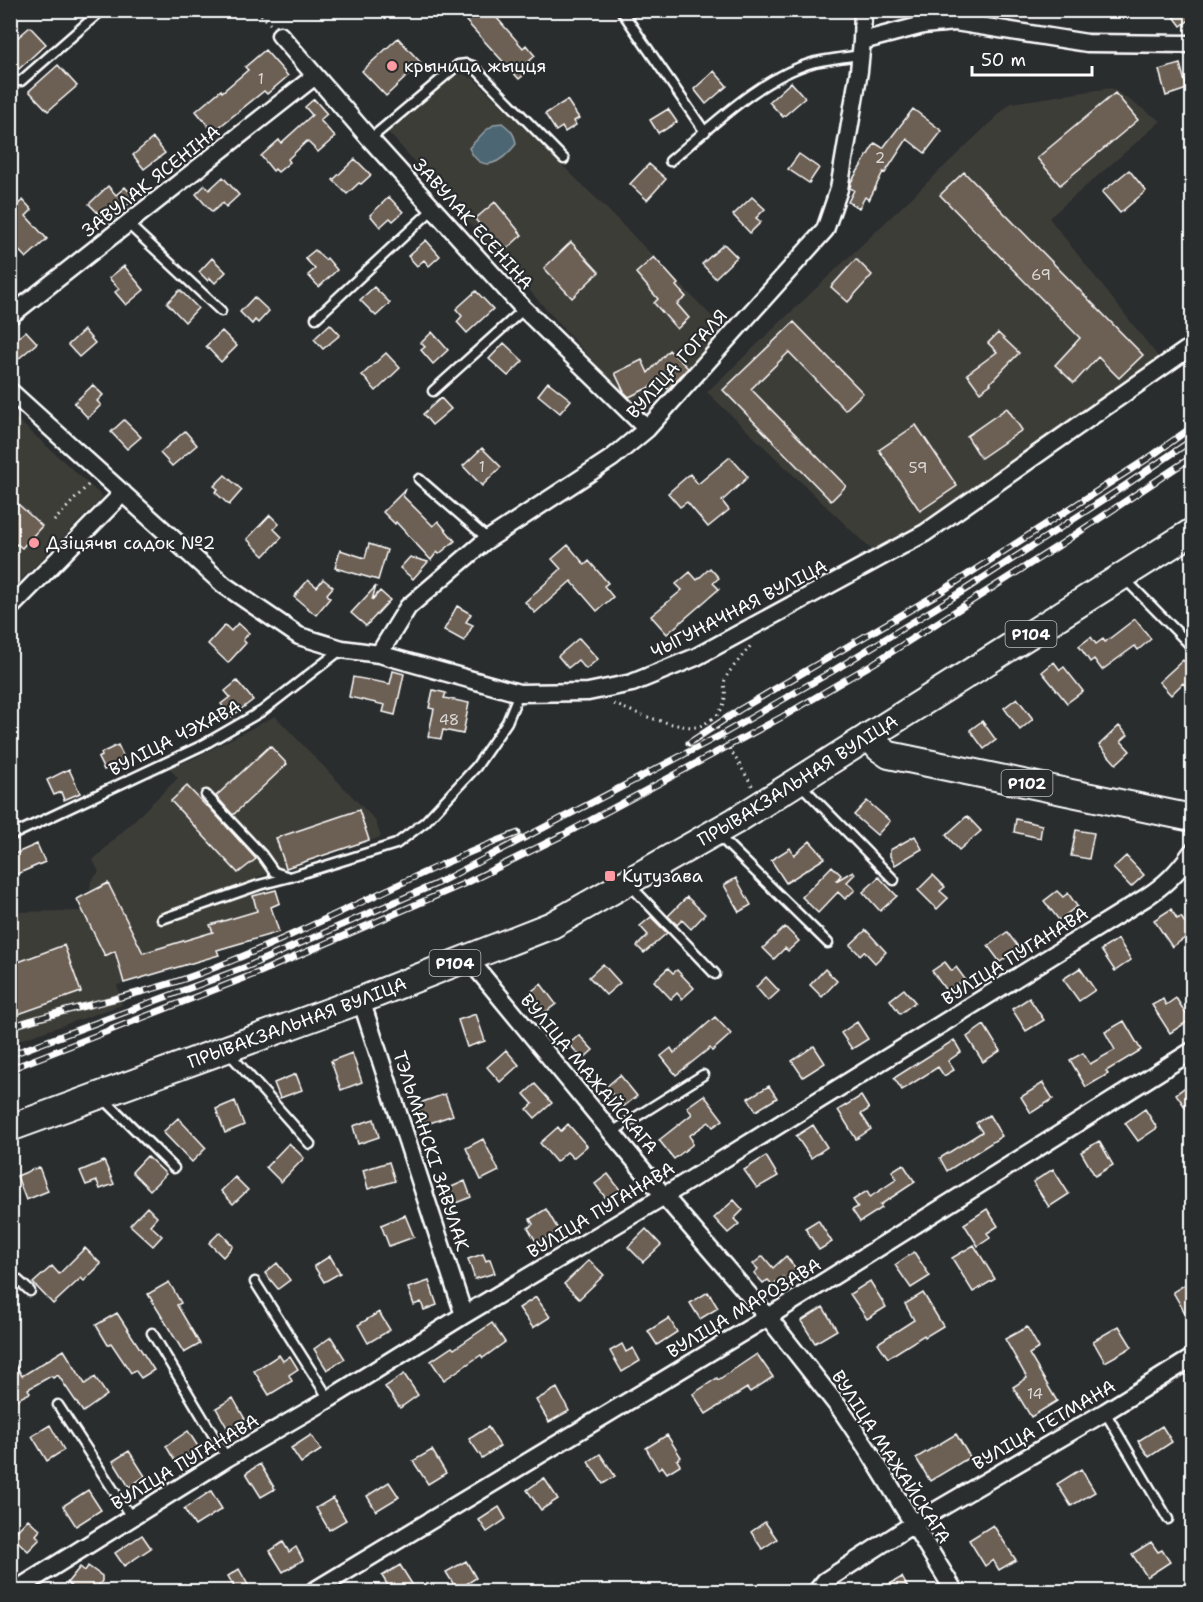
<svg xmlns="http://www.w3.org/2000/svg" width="1203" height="1602" viewBox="0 0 1203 1602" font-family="'Shantell Sans',sans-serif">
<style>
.built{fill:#3e3c39}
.water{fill:#4e6673;stroke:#95a3ab;stroke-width:1.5}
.building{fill:#6c5e53;stroke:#fff;stroke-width:1.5}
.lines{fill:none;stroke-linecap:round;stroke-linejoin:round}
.lane-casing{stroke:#fff;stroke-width:13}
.street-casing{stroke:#fff;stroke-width:21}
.primary-casing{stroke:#fff;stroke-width:30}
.path{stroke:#fff;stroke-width:3;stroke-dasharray:1.5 4.5;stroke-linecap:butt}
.lane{stroke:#2a2d2e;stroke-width:8}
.street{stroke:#2a2d2e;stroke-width:16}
.primary{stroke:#2a2d2e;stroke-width:26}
.rail-casing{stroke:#fff;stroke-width:7}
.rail{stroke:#2a2d2e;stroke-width:4.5;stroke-dasharray:14;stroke-linecap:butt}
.poi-dot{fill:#ff9aa2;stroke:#2a2d2e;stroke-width:2}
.labels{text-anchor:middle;stroke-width:4.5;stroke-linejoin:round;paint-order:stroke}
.number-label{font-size:15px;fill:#dad7d4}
.shield{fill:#2a2d2e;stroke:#bfc0c0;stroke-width:1.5}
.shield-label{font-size:16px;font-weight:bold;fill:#fff}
.poi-label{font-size:18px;fill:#fff;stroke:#2a2d2e;text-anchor:start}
.street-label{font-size:18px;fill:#fff;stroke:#2a2d2e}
</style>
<rect width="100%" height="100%" fill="#2a2d2e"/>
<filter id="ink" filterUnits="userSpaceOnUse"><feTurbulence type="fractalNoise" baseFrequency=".0167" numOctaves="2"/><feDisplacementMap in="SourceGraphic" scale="12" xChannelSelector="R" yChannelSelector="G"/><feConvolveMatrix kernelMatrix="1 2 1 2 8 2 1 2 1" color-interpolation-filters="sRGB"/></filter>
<g filter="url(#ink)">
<path class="built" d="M463,74L474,79L608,210L724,329L665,392L630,403L388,132L454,77Z
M1111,88L1161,121L1049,218L1167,368L879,557L707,392L1011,103Z
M10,413L103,497L11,590H10Z
M275,716L375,820L381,837L257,877L261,893L276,890L280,903L271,907L279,932L218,950L219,955L117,985L122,1005L11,1043L10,912L83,911L77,899L90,892L91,881L99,872L93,860L178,778L169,768L195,758Z"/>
<path class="water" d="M502,123C510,129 515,134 516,144C502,162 482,176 469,148L485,131L495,124Z"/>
<path class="building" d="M478,10H490L523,48L526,45L535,56L527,63L532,68L519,79L466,21Z
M1169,10H1192V18L1181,26Z
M30,27L46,44L19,69L10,60V44Z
M398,38L421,63L386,96L362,71Z
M265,50L288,76L267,94L264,91L213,132L196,111L221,90L222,92L248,70L245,67Z
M1180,64L1187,89L1166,96L1159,70Z
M58,65L77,86L48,111L29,91Z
M714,71L727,86L706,104L694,89Z
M791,82L805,98L783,117L769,102Z
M1115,93L1138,120L1060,185L1037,158Z
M314,99L327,114L320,120L335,137L318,152L307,141L288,159L290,162L278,172L275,169L273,171L261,156L279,140L281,143L312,115L305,107Z
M567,100L579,118L574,121L576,125L565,132L562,127L556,131L545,114Z
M668,109L677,122L663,131V130L658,133L650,120Z
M913,109L942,131L925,153L907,139L885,173L883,172L869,200L865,197L859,208L848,202L854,190L850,188L851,182L875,143L883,148Z
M153,138L165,153L144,169L133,155Z
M799,154L819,168L809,183L788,169Z
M355,159L371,175L361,184L359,183L347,194L333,180Z
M649,164L666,179L647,200L630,184Z
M1129,170L1146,191L1120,213L1102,192Z
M964,172L1143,355L1119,378L1098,357L1074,383L1055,365L1080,338L940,195Z
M223,177L239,195L226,207L223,203L212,212L196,194L205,185L209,190Z
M108,186L116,195L125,187L135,198L108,223L89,204Z
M389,197L403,212L393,221L390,218L380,227L370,215Z
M752,197L765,209L756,218L761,222L750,233L733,215Z
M23,200L32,210L26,216L47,239L26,258L10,241V211Z
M495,202L522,235L503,252L475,219Z
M426,240L440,256L429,266L424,260L417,266L408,256Z
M571,242L599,272L572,298L544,268Z
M724,244L737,257L715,278L702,264Z
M315,250L325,260L327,258L337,270L319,287L308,275L315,269L305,258Z
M654,257L678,284L676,286L686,297L677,304L689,318L677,329L654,303L658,299L636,273Z
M212,258L226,272L215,283L210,278L208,281L199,272Z
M856,259L872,275L848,302L831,287Z
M124,266L144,290L126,305L115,292L119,289L109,278Z
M374,287L390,303L376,316L360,300Z
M180,290L198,308L185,322L167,303Z
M476,291L493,309L467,333L457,322L462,316L456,309Z
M254,297L269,311L258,323L255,320L252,324L240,312Z
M794,322L863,393L845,410L789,352L751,389L846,486L831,501L723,390Z
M330,324L340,335L323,349L314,339Z
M84,330L95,343L79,357L68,345Z
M26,331L37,343L17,360L10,352V344Z
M222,331L237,346L221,362L206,346Z
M432,332L448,350L433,364L421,350L425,347L421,343Z
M998,333L1019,353L990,383L991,384L980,392L967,374L997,352L988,343Z
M504,343L523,361L508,376L489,359Z
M669,350L688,368L668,389L660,382L629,397L624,392L615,373L642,360L648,373Z
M386,353L400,368L376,391L362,375Z
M548,382L571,400L560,413L538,395Z
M93,385L103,395L97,401L101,405L88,418L74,403Z
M441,398L451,409L432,425L423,414Z
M1007,408L1022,430L981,458L967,436Z
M124,420L141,437L127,449L111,432Z
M916,425L957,486L920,511L879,450Z
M185,431L197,445L172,466L160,453Z
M482,448L501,467L482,486L463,466Z
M730,457L748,477L722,501L729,510L708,527L687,502L680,507L668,493L690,474L698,484Z
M225,475L242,490L229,505L215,492L218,489L214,486Z
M406,489L403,496L433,526L438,521L455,541L439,554L437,552L431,560L396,522L395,524L383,512Z
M18,504L42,526L22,548L17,544L10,551V512Z
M270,515L279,524L274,529L282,537L264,556L247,539Z
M369,544L387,550L378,580L335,568L340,550L365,558Z
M568,545L585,565L589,561L608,583L604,586L613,597L597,611L571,581L535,613L525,602L561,569L552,559Z
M410,557L428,562L413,579L400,568Z
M710,568L719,578L713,583L719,589L667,634L651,616L682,590L676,584L690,572L697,580Z
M323,579L333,587L327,594L330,598L316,615L294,597L308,580L317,587Z
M376,586L372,600L380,591L390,600L366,626L351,613Z
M457,606L471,614L466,622L473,625L464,641L444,630Z
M1135,619L1151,639L1138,650L1135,646L1102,670L1094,659L1090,662L1079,646L1091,637L1096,644L1103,639L1105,642Z
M238,623L249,633L243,640L246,643L228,663L208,644L225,625L231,631Z
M579,638L598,659L586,669L578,660L568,668L558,656Z
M1183,660L1192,670V693L1183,683L1171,695L1159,682Z
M1054,662L1060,670L1064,667L1083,691L1067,703L1042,672Z
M393,671L404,674L395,715L383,712L385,705L349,697L353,677L390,684Z
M237,681L253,700L231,717L221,704L230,697L225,691Z
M433,690L446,693L444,698L469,703L463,734L443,730L441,739L428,737L434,709L429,708Z
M1017,698L1033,719L1020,730L1004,708Z
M982,721L996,740L984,749L970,730Z
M1119,726L1128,735L1121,741L1130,751L1116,764L1099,745Z
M118,745L125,760L104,770L98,758L102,756L101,753Z
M270,746L287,764L233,815L216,796Z
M69,769L80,793L64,800L61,792L54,795L47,780Z
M187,786L206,806L207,805L256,859L238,873L171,801Z
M867,801L890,821L877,835L854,815Z
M359,810L369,840L286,868L276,838Z
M967,816L981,831L959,850L946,835Z
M1016,819L1042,825L1040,838L1014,832Z
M1076,830L1094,833L1089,859L1071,856Z
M915,836L922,849L895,865L890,856V850Z
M810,841L825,858L786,883L771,860L790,848L794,855Z
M37,844L45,862L10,877V856Z
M1126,856L1144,875L1131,887L1113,868Z
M832,866L841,875L836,881L853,871L855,874L847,882L855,890L845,899L838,892L818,913L802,897Z
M933,875L945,887L940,891L948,898L937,909L918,890Z
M879,877L897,896L880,911L863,892Z
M736,878L751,905L739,912L724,885Z
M108,883L143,953L213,932L210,925L257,911L253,896L276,890L280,903L271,907L279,932L217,950L219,955L124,983L115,951L105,956L77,899Z
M1057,891L1063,897L1068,893L1077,906L1059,920L1044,901Z
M687,897L705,914L691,929L682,920L677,925L668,916Z
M1171,909L1177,919L1181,917L1192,933L1172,947L1154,920Z
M651,917L667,933L644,953L637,946L648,935L640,926Z
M785,927L799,941L788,951L785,948L774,959L763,948Z
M866,930L886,952L875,963L864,951L860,955L850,945Z
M1007,932L1019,948L1000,962L988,946Z
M1118,939L1131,960L1115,971L1101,950Z
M64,945L81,992L10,1017V965Z
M945,962L952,971L956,967L965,979L947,992L932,971Z
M603,964L620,983L606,995L589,977Z
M668,968L673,973L677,970L694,988L682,999L677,993L671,999L654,981Z
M1080,968L1095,990L1079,1001L1063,979Z
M825,969L837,981L822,997L810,985Z
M766,977L779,991L768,1001L756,987Z
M541,984L556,1004L543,1014L528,994Z
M904,989L915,1002L900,1014L890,1000Z
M1029,998L1044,1020L1026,1031L1012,1009Z
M1176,998L1190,1020L1170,1033L1152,1005L1163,999L1166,1005Z
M476,1014L485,1041L467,1047L458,1020Z
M715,1017L731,1034L712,1051L710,1048L676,1075L661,1056L671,1048L674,1053Z
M1124,1021L1141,1050L1106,1071L1108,1074L1086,1087L1070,1060L1083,1053L1090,1064L1115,1050L1105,1032Z
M857,1022L868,1039L852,1049L841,1033Z
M984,1025L1000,1051L983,1062L967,1037Z
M579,1035L593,1050L583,1059L569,1044Z
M954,1040L961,1052L948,1061L954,1070L944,1076L938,1067L902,1090L894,1078Z
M814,1046L825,1063L803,1077L792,1061Z
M506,1050L519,1065L500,1082L487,1067Z
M352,1053L362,1082L341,1090L331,1061Z
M296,1074L302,1090L280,1098L274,1083Z
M620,1075L637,1096L623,1107L606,1087Z
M1192,1082V1117L1176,1094Z
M1043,1083L1053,1099L1031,1113L1021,1097Z
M535,1084L552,1103L535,1118L527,1109L533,1104L524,1094Z
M769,1086L777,1098L756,1111L748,1098Z
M445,1094L453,1115L424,1125L417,1104Z
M704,1095L723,1120L713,1127L709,1122L689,1136L692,1140V1145L674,1159L659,1140L692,1114L687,1107Z
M861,1096L869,1109L861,1114L871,1129L856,1139L838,1110Z
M235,1101L244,1125L225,1133L216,1109Z
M1145,1109L1157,1128L1138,1141L1125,1123Z
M989,1115L1002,1136L947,1171L940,1158L982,1132L976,1123Z
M178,1118L206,1148L192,1162L163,1132Z
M374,1119L379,1137L358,1144L353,1126Z
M568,1124L587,1146L573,1158L567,1152L556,1162L540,1143L558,1127L561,1131Z
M813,1125L827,1147L811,1158L796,1136Z
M483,1139L499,1171L481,1180L466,1148Z
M1099,1141L1113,1165L1095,1176L1081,1152Z
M289,1143L304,1158L281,1182L266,1167Z
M147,1156L166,1174L150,1190L132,1172Z
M766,1156L778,1176L757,1188L744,1170Z
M104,1161L114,1184L100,1189L97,1181L86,1185L80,1171Z
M389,1162L395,1181L368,1189L363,1170Z
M903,1164L915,1182L880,1205L882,1208L860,1222L852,1210L858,1207L853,1200L867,1191L870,1197L897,1179L892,1171Z
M39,1167L48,1191L26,1200L17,1176Z
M1053,1169L1069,1194L1049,1207L1033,1182Z
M608,1174L621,1191L608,1201L595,1184Z
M235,1177L248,1190L233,1204L221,1191Z
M465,1181L471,1197L453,1204L447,1189Z
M734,1200L743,1210L734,1219L739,1224L728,1233L714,1218Z
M147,1207L157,1217L150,1225L162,1236L153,1246L130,1225Z
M546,1209L559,1231L537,1243L528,1228L533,1224L530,1219Z
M987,1209L998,1226L987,1233L990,1238L978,1246L964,1224Z
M405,1215L414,1237L389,1246L381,1225Z
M818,1220L832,1242L819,1250L805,1228Z
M646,1229L661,1245L643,1262L628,1247Z
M220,1232L233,1246L223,1257L209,1243Z
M974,1245L995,1279L973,1292L952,1258Z
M85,1248L101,1264L84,1281L81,1278L53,1304L33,1283L52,1266L59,1274Z
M914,1252L930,1276L911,1288L895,1265Z
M483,1254L486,1261L490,1259L495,1273L475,1279L468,1259Z
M330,1256L340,1273L324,1282L314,1266Z
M763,1256L773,1268L786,1256L798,1271L786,1281L783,1277L773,1285L768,1280L763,1283L754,1273L758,1269L753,1264Z
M589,1260L604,1275L579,1299L564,1284Z
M277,1263L290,1280L278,1289L265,1273Z
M1192,1280V1325L1173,1292Z
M429,1281L437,1305L424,1310L421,1302L414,1305L408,1288Z
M870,1281L886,1307L867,1319L850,1294Z
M169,1282L181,1303L177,1305L200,1344L184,1353L148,1294Z
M708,1292L718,1308L700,1319L690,1303Z
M923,1293L943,1326L925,1337L924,1335L888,1358L878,1343L914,1320L905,1304Z
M536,1297L550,1317L533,1328L519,1308Z
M823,1307L837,1330L815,1343L801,1321Z
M379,1312L390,1330L368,1343L358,1325Z
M117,1313L154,1370L141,1378L135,1370L131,1373L111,1343L108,1345L96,1325Z
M669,1318L677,1332L657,1345L648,1331Z
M492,1323L505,1342L483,1358L481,1355L444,1380L431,1361L452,1347L454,1349Z
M1119,1326L1132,1347L1105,1362L1093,1341Z
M1027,1327L1039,1348L1029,1354L1057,1401L1031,1417L1013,1387L1027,1378L1005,1339Z
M331,1337L345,1359L327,1370L314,1349Z
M622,1344L626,1352L633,1348L640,1361L622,1372L610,1351Z
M64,1350L85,1384L95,1377L107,1395L83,1412L58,1375L53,1378L51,1376L28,1389L30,1393L10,1403V1356L22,1376Z
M757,1354L773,1377L750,1392L747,1388L706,1414L693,1394L717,1378L718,1380Z
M279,1355L283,1361L290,1356L298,1369L289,1375L292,1381L269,1395L254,1371Z
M404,1374L418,1395L400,1408L385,1387Z
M557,1388L569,1411L549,1422L536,1400Z
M233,1398L246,1421L229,1431L216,1408Z
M50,1425L64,1450L47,1461L32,1436Z
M1162,1426L1172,1442L1149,1457L1138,1441Z
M488,1427L500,1446L482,1458L469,1439Z
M188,1431L199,1448L176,1463L166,1446Z
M956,1434L970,1457L930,1481L916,1458Z
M311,1435L321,1450L301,1463L291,1448Z
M667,1435L681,1457L677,1460L680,1465L667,1473L662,1466L658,1469L646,1448Z
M432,1450L446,1473L428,1484L413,1461Z
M129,1451L145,1476L129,1487L113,1461Z
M600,1454L615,1476L603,1484L588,1462Z
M260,1464L275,1489L261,1497L246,1473Z
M1081,1469L1095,1492L1071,1506L1057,1484Z
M544,1478L558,1499L541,1510L527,1490Z
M389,1482L399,1497L376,1511L367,1496Z
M88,1490L101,1510L76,1526L63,1506Z
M211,1491L222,1509L195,1526L184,1509Z
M333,1498L346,1520L329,1530L316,1508Z
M499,1507L506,1519L487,1532L479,1520Z
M28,1519L40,1530L36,1535L40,1539L28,1551L12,1536Z
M765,1522L777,1539L762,1549L751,1532Z
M993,1525L1016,1560L999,1570L993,1560L985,1566L969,1540Z
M142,1535L151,1548L124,1566L115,1553Z
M283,1542L289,1552L296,1547L303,1560L283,1572L270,1551Z
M1151,1542L1158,1552L1162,1550L1170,1562L1147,1577L1132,1554Z
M466,1561L476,1578L457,1590L446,1572Z
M400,1565L417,1592H392L382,1576Z
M88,1566L102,1576V1581L94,1592H78L67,1583L80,1567L85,1571Z
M239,1569L252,1592H237L228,1576Z
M902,1577L910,1592H876Z"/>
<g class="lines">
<g class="lane-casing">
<path id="lane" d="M621,10L705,132
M10,81H21L102,10
M370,139L458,65L466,64L473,66L564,159
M670,161C712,126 760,77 815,62C830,59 846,57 861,55
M128,224L221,311
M316,318L433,209
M433,391L524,309
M419,479L488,539
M1125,579L1192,647
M800,784L894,880
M206,795L262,855L274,872L289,877
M718,835L828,943
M10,836L203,745L262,711L342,649
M630,885L715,974
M162,919L259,885L290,877L396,844L425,822L476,767L507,722L519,693
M228,1052L310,1144
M104,1099L174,1168
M612,1132L703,1075
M10,1273L30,1291
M255,1282L329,1399
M152,1333L227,1458
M58,1405L131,1517
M1105,1412L1168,1519"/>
</g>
<g class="street-casing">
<path id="street" d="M280,35L370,139L524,309L647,429
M862,41L923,25L955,22L1087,43L1192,44
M10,316L315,76
M10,391L224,585L299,636L342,649L379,654L519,693L588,692L632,683L696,657L925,533L1192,346
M10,608L123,493
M379,654L408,607L484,542L612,458L647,429L825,230L839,189L859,71L862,41L863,10
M468,958L664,1196L768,1317L841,1410L870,1453L955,1592
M361,1000L464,1315
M19,1588L227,1458L329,1399L464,1315L664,1196L1145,898C1166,884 1177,873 1192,852
M312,1592L768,1317L1192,1051
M816,1592L825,1581L913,1524L1105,1412L1192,1358"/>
</g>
<g class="primary-casing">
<g id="primary">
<path d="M869,736L879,748L889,755L1192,818"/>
<path id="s1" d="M10,1128L361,1000L552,925L735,821L1192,532"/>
</g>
</g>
<path class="path" d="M257,10L270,24
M54,521L89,484
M614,704C635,713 672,727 695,727C701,727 707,722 712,719L753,787
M712,719C720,714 725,705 725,695C726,690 723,685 725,680C727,672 745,654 751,645"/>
<use href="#lane" class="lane"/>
<use href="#street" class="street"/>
<use href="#primary" class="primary"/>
<g class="rail-casing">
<path id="rail" d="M689,743L739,710L939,593L1150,457L1192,427
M10,1027C72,1006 137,997 198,974C308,933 409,874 518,833
M10,1055L246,967L436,884L721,735L836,669L960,593L1126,485L1192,440
M10,1069L260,972L468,882L565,834L782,717L874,663L1058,546L1192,457"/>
</g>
<use href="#rail" class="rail"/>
</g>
</g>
<g class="poi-dot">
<circle cx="392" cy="66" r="6"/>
<circle cx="34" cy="543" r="6"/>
<rect x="604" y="870" width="12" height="12" rx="3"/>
</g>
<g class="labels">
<g class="number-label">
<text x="261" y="84">1</text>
<text x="880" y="163">2</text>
<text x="1041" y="280">69</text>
<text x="482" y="472">1</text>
<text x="918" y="473">59</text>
<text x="449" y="725">48</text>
<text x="1035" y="1399">14</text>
</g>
<g class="shield">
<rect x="1005.5" y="621" width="51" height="26" rx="4.5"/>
<rect x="1001.5" y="770" width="51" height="26" rx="4.5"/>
<rect x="429.5" y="950" width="51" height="26" rx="4.5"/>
</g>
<g class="shield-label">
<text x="1031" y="640">Р104</text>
<text x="1027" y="789">Р102</text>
<text x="455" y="969">Р104</text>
</g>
<g class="poi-label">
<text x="404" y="72">крыница жыцця</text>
<text x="46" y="549">Дзіцячы садок №2</text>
<text x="622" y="882">Кутузава</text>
</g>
<g class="street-label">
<text transform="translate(151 181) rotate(-38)" y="6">ЗАВУЛАК ЯСЕНІНА</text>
<text transform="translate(473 224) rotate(48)" y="6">ЗАВУЛАК ЕСЕНІНА</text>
<text transform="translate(677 364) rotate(-48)" y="6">ВУЛІЦА ГОГАЛЯ</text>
<text transform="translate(739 609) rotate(-27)" y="6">ЧЫГУНАЧНАЯ ВУЛІЦА</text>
<text transform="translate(175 738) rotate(-27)" y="6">ВУЛІЦА ЧЭХАВА</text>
<text dy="6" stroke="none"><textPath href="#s1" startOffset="864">ПРЫВАКЗАЛЬНАЯ ВУЛІЦА</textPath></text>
<text transform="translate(1015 956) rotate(-32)" y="6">ВУЛІЦА ПУГАНАВА</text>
<text dy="6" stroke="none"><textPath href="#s1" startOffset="306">ПРЫВАКЗАЛЬНАЯ ВУЛІЦА</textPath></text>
<text transform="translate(589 1074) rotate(50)" y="6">ВУЛІЦА МАЖАЙСКАГА</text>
<text transform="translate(431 1151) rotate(72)" y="6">ТЭЛЬМАНСКІ ЗАВУЛАК</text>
<text transform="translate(601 1210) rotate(-31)" y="6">ВУЛІЦА ПУГАНАВА</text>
<text transform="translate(744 1308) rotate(-31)" y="6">ВУЛІЦА МАРОЗАВА</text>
<text transform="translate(1044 1425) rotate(-30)" y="6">ВУЛІЦА ГЕТМАНА</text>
<text transform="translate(891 1457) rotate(57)" y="6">ВУЛІЦА МАЖАЙСКАГА</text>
<text transform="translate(185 1462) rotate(-31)" y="6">ВУЛІЦА ПУГАНАВА</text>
</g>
</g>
<rect width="1203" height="1602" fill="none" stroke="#2a2d2e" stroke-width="36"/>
<rect x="18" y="18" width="1167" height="1566" fill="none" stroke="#fff" stroke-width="2" filter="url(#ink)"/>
<path d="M972 66v9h120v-9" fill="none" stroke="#ffffff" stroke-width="3"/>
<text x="981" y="66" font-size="18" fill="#ffffff" stroke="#2a2d2e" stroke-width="4.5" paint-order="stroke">50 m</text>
</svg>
